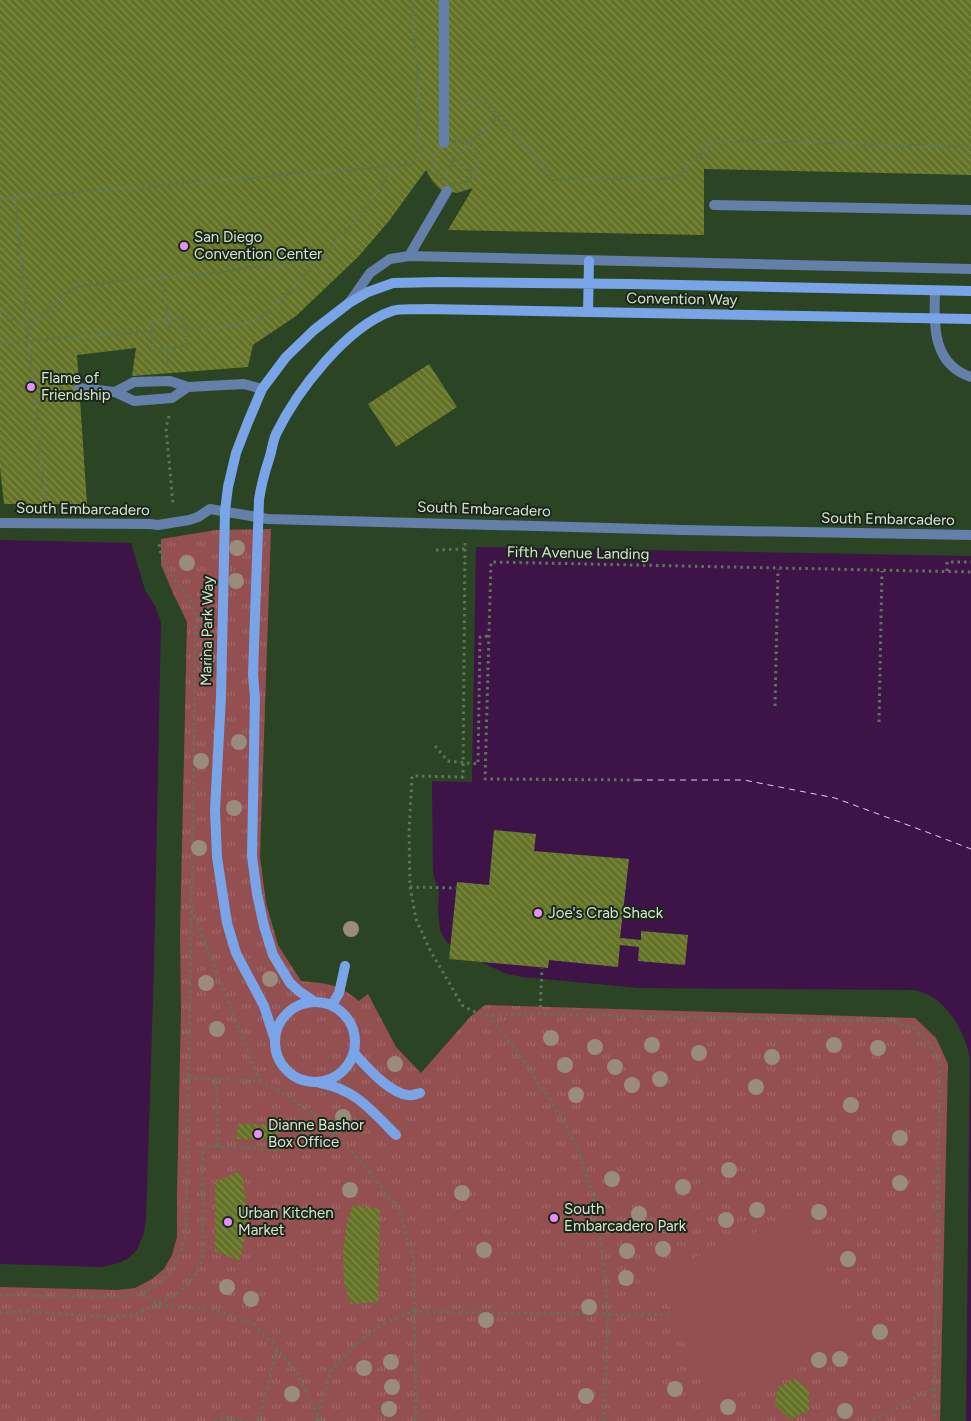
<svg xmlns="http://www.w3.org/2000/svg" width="971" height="1421" viewBox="0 0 971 1421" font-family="Figtree,sans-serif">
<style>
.park{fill:url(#park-tufts)}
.pitch{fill:#944f51}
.water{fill:#3e1348}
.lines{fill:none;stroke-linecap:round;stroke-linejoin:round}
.ferry{stroke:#eec6f8;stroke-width:1;stroke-dasharray:6 5;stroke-linecap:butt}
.building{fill:url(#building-back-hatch)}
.path{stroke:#5e7559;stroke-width:3;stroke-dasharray:2.5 4;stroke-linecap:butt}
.lane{stroke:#647faa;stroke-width:10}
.street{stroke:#647faa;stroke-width:10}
.secondary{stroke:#79a4e8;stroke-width:10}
.path-bridge{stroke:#5e7559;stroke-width:3;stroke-dasharray:2.5 4;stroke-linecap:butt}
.street-bridge{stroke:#647faa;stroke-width:10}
.tree{fill:#9a8c7d}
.poi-dot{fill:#e88eff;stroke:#1b2718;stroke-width:2}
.labels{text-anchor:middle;stroke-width:4;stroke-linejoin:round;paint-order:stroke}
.poi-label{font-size:15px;fill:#d6e6d3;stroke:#1b2718;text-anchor:start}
.street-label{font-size:15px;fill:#d6e6d3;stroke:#1b2718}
</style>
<defs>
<pattern id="park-tufts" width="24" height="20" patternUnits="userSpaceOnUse" patternTransform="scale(1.25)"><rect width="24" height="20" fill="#944f51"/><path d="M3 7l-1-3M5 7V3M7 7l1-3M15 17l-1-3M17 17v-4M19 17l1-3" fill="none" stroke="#a26869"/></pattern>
<pattern id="building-back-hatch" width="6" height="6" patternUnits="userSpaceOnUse" patternTransform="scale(1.25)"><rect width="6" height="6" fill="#637225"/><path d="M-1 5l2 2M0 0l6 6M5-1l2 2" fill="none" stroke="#808d4e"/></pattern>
</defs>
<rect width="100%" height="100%" fill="#2a4424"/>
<path class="park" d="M271,529L260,857L266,903L278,945L301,981C329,984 337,983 359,1001L368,994L396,1047L421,1073L470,1017L485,1005L915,1018L936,1038L948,1064L940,1421H0V1287L117,1290L135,1288L152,1279L164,1269L172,1255L177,1237V1193L181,1012L180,934L187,622L173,593L161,565V539L216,530Z"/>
<path class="pitch" d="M803,1212L858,1343L711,1405L656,1274Z"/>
<path class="water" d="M0,540L131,543L145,590L155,606L161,622L154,966L146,1220L144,1232L137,1250L129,1258L119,1263L102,1267L0,1264Z
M476,547L971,556V1421H966L970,1058C964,1029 945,996 915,990L640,988L522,977L504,973L455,949L446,941L440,930L438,911L439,893L433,873L432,781L472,782Z"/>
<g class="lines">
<path class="ferry" d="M636,780H744L835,798L932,834L971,849"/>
</g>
<path class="building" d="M0,0H971V175L704,169V235L448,230L473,188L457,193L441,190L433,182L426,170L389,221L358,257L296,316L253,345L248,367L132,376L136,348L77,355L87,504H4L0,468Z
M429,364L457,407L396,447L368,404Z
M494,830L536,834L534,851L629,859L620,938L641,940V931L688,935L685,965L638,961L639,947L620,945L618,967L549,960L548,968L449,959L457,882L489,885Z
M238,1124L278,1125L277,1140L237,1139Z
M240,1171L244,1187L247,1212L245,1237L239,1261L215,1251V1182Z
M353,1205L380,1209L378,1302L351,1304L344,1284L343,1253L346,1227Z
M795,1379L809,1390V1411L790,1419L775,1405L778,1387Z"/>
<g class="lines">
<path class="path" d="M411,0L418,78L419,156
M462,108L468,101H484L555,179L676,178L715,140L971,147
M460,152L498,117
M446,173L455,159
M15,198L45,505
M0,199L390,166
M162,277L167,314
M0,312L27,329
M166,320L169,328
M28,329L75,286L314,262
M151,331L153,349L186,346L184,330
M0,343L151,331L150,321L183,318L184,330L242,325L259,318L277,304L350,228L388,176L390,166L411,165L427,147
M166,348L167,363
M169,416L166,428L173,504
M465,549L463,777L412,776L409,832L410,887L416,919L430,950L462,1005L472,1011L487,1015L540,1014L891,1021L915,1029L929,1043L940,1062L934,1421
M436,550L465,549V541
M947,571V562H971
M775,706L778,569
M879,722L882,571
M435,746L448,761L478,764L480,637L488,636
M636,780L485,779L491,562L971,572
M410,887L456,888
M192,910L260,1081
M540,1014L542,968
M487,1015L514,1047L549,1097L576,1144L593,1197L602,1252L608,1315L604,1421
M188,1078L260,1081L281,1092L322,1120L363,1164L399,1210L413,1258L416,1393L415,1421
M216,1079L218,1147
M144,1292L157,1304L166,1306L215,1310L254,1324L277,1348L297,1373L320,1421
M0,1295L119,1297L144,1292L160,1283L170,1272L180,1254L186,1233L196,614C193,609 191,602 187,597C175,580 160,564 159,541
M0,1313L26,1311L105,1317L135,1315L180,1292L194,1277L203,1256V1146L284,1150
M214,1421L228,1417L248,1421
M259,1421L277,1348
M316,1421L331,1370L355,1344L384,1324L411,1312L673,1315
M873,1421L935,1387"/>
<path class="lane" d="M714,205L971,210
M409,256L447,191
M935,291C934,325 932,364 971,377
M349,303L370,273L390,259L409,256L971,269
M79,388L115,392L134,401L172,398L188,387
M115,392L134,382L170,381L188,387L244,384L262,389"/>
<path class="street" d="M0,523L150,524L158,525L189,520L198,517L210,509L268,519L683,530L971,535"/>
<path class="secondary" d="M588,312L589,261
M275 1042a40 40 0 1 1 80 0a40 40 0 1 1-80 0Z
M315,1002L300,992L290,983L273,955L264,926L257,894L252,856L255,697L253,675L259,500C261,485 265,471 270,456C272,449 273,441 276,434C297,391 346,327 392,311C400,308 416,310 426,309L971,319
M332,1005L339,993L345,966
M275,1040L264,1006L236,953L227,923L217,857L215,810L221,697L225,511L228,487L236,453L248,422L262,389L286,357L314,330L349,303L368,292L393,283L440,282L632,284L971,291
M354,1053C367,1067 389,1093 408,1095C412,1096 416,1094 420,1093
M320,1083C355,1089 372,1111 396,1135"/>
<path class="path-bridge" d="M434 162a22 22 0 1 1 44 0a22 22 0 1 1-44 0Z
M452,160L475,173
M167,314L169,328"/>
<path class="street-bridge" d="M444,0V143"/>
</g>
<g class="tree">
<circle cx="237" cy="548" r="8"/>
<circle cx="187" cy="563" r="8"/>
<circle cx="236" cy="581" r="8"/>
<circle cx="207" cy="658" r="8"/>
<circle cx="239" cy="742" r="8"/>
<circle cx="201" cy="761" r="8"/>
<circle cx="234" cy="808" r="8"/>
<circle cx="199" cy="848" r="8"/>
<circle cx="351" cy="929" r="8"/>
<circle cx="270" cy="979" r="8"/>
<circle cx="206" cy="983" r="8"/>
<circle cx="217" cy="1029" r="8"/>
<circle cx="551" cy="1038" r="8"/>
<circle cx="652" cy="1045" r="8"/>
<circle cx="834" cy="1045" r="8"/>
<circle cx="595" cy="1047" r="8"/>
<circle cx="878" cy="1048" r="8"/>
<circle cx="699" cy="1053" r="8"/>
<circle cx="772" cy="1057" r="8"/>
<circle cx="395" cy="1064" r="8"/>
<circle cx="565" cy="1065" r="8"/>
<circle cx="615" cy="1067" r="8"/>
<circle cx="660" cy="1079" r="8"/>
<circle cx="632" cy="1085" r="8"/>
<circle cx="756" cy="1087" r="8"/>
<circle cx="576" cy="1095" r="8"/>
<circle cx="851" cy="1105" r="8"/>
<circle cx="343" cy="1117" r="8"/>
<circle cx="900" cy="1138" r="8"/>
<circle cx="729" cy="1170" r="8"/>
<circle cx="612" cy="1179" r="8"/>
<circle cx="900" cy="1183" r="8"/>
<circle cx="683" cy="1187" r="8"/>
<circle cx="350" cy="1190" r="8"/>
<circle cx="462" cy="1193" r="8"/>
<circle cx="757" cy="1210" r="8"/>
<circle cx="819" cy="1212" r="8"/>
<circle cx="639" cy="1214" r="8"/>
<circle cx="726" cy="1220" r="8"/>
<circle cx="663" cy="1249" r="8"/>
<circle cx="484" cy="1250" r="8"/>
<circle cx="627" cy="1251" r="8"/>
<circle cx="848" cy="1259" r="8"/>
<circle cx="626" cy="1278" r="8"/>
<circle cx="227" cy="1287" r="8"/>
<circle cx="251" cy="1299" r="8"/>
<circle cx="589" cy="1307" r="8"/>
<circle cx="486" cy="1320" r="8"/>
<circle cx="880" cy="1332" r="8"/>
<circle cx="840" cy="1359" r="8"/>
<circle cx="819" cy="1360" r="8"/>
<circle cx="391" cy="1362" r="8"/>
<circle cx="364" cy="1368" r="8"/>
<circle cx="392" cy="1387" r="8"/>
<circle cx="675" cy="1389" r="8"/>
<circle cx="292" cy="1394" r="8"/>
<circle cx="586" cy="1396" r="8"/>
<circle cx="728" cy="1407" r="8"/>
<circle cx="389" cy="1409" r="8"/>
<circle cx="845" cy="1411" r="8"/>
</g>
<g class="poi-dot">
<circle cx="184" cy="246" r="5"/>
<circle cx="31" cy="387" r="5"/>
<circle cx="538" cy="913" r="5"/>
<circle cx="258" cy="1134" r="5"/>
<circle cx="554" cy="1218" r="5"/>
<circle cx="228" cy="1222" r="5"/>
</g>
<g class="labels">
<g class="poi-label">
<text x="194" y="242">San Diego<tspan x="194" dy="17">Convention Center</tspan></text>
<text x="41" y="383">Flame of<tspan x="41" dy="17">Friendship</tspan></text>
<text x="548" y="918">Joe's Crab Shack</text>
<text x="268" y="1130">Dianne Bashor<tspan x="268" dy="17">Box Office</tspan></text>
<text x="564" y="1214">South<tspan x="564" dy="17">Embarcadero Park</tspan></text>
<text x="238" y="1218">Urban Kitchen<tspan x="238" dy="17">Market</tspan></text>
</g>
<g class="street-label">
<text transform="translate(682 299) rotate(1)" y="5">Convention Way</text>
<text transform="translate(83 509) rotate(1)" y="5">South Embarcadero</text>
<text transform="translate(484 509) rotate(2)" y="5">South Embarcadero</text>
<text transform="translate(888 519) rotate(1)" y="5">South Embarcadero</text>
<text transform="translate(578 553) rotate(1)" y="5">Fifth Avenue Landing</text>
<text transform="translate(207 631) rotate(-89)" y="5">Marina Park Way</text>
</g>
</g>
</svg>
